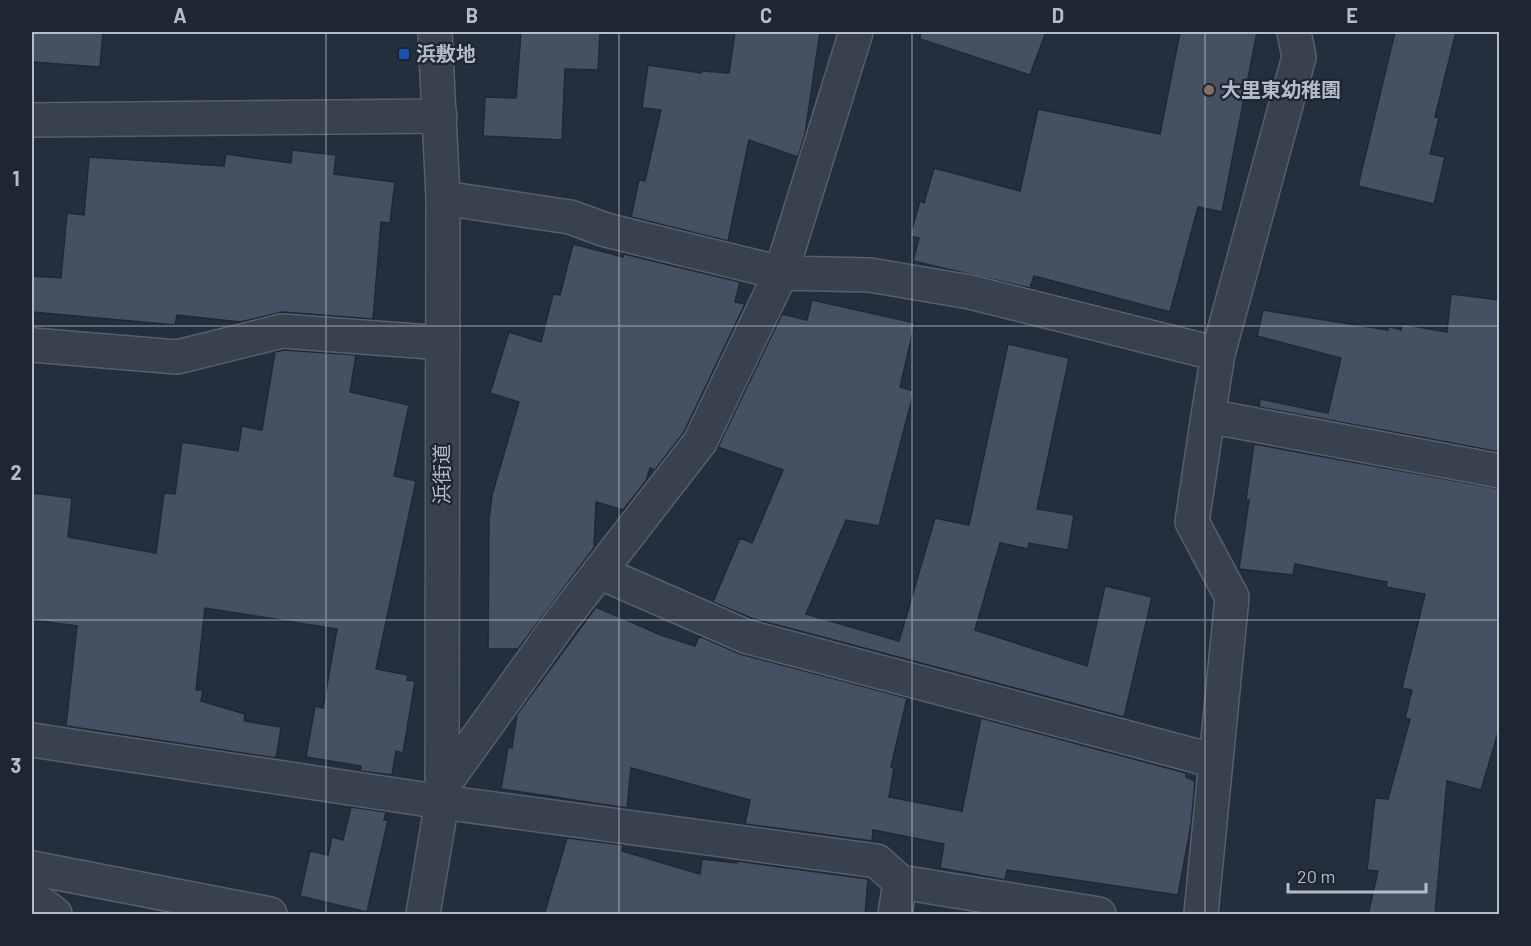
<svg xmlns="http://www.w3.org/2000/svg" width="1531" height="946" viewBox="0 0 1531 946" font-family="Barlow,'Noto Sans JP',sans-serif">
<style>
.building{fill:#455162;stroke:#1f2835;stroke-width:1.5}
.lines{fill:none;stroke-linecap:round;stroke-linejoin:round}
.minor-casing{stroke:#565f6c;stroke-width:36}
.tertiary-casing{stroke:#565f6c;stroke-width:36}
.minor{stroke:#38414e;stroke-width:33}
.tertiary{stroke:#38414e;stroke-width:33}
.grid{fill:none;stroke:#b4bcc9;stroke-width:1.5;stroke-opacity:0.55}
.transit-dot{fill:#1a4fb4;stroke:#1d2633;stroke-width:2}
.education-dot{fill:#8d6e63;stroke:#1d2633;stroke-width:2}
.labels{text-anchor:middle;stroke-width:4.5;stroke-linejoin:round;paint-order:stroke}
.poi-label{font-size:20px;font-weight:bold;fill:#b4bcc9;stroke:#1d2633;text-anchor:start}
.street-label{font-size:20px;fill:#b4bcc9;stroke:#1d2633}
.neatline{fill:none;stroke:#b4bcc9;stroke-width:2}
.grid-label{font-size:20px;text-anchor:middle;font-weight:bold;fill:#b4bcc9}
</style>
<rect width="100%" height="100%" fill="#242f3e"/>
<path class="building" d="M32,32H103L100,67L32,62Z
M521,32H600L598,70L565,69L562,140L483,136L485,97L516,98Z
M735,32H820L805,134L798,157L749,140L728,241L631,217L639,180L645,181L661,110L642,108L648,65L701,73L702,71L729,73Z
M921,32H1046L1030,75L920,39Z
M1180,32H1257L1222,212L1198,207L1170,312L1034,276L1030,288L913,261L919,238L910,236L920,201L924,203L934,168L1020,191L1038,109L1160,134Z
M1395,32H1456L1435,117L1439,118L1430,154L1445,157L1434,204L1358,186Z
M292,150L336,155L334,174L395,182L390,223L381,222L373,319L283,312L240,322L177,315L175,325L32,312V276L61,278L67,213L84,215L89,157L224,166L226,154L291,163Z
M573,244L623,257L624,254L740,282L735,302L745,304L684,432L655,470L650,468L646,481L623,510L596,502L594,548L518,649H488L489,520L492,495L519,402L490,393L509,332L541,342L553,294L560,295Z
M1451,294L1500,300V452L1259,407L1260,399L1328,413L1341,358L1257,336L1263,310L1388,330V326L1401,330L1402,324L1447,332Z
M812,300L915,323L900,387L914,391L879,526L846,520L806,614L899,641L935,518L969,525L1008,344L1069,358L1037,509L1074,515L1068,550L1029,543L1028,549L1000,543L975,630L1087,666L1105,586L1152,597L1124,717L751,618L713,602L740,538L752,543L783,470L718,447L782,314L807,320Z
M284,350L356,355L350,392L409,405L394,476L416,481L376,669L408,675L407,680L415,681L403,753L396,751L392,775L360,771L361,766L306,757L315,706L323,708L337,629L205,608L196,690H203L201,701L245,714L244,721L281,727L276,758L66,726L77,626L32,620V493L72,498L68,537L156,553L164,493L175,494L182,442L238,451L242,426L262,430L275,352Z
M1254,444L1500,489V726L1481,790L1447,781L1435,915H1368L1378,871L1367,870L1375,798L1388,799L1410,719L1405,718L1412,690L1402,688L1425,594L1386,587L1387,582L1295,564L1293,575L1239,569L1249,500H1246Z
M596,607L661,635L695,646L699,636L740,654L907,698L891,767L894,768L889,797L962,811L981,718L1186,773V777L1195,781L1191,825L1178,895L1007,870L1005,880L940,868L944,844L873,830L872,841L745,824L750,800L631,768L627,808L501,789L508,747L512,748L517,714Z
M351,807L386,812L384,820H388L367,912L300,896L310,851L328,855L332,837L343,840Z
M567,838L623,845L622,851L700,874L702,859L737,863V861L868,879L865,915H544Z"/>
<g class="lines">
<g class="minor-casing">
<path id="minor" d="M1294,32L1299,57L1218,354L1208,416L1500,471
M32,120L440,116
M443,198L570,217L606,230L781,273L870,275L970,292L1218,354
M32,345L177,357L282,331L443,343
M599,572L745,636L1215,761
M32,740L442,802L877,861L900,882L895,914
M442,787L562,620L700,442L781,273L856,32
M32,868L270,914
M900,882L1099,914
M32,897L55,914
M1201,914L1232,597L1192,522L1208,416"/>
</g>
<g class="tertiary-casing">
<path id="tertiary" d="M423,914L442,802V787L443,198L435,32"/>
</g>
<use href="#minor" class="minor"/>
<use href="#tertiary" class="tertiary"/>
</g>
<path class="grid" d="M326,32V914M619,32V914M912,32V914M1205,32V914M32,326H1500M32,620H1500"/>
<rect class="transit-dot" x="398" y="48" width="12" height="12" rx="3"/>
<circle class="education-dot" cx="1209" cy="90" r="6"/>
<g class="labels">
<g class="poi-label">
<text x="416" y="61">浜敷地</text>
<text x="1221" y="97">大里東幼稚園</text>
</g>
<g class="street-label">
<text transform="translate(442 474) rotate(-90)" y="7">浜街道</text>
</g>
</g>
<rect width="1531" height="946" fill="none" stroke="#1d2633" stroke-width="66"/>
<path d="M1288 883v9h138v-9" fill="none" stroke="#b4bcc9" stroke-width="3"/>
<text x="1297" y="883" font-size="18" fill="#b4bcc9" stroke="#1d2633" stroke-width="4.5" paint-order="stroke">20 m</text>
<rect x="33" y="33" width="1465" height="880" class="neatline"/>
<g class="grid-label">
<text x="180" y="23">A</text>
<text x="472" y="23">B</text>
<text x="766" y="23">C</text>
<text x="1058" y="23">D</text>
<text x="1352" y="23">E</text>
<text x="16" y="186">1</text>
<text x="16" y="480">2</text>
<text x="16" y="773">3</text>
</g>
</svg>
